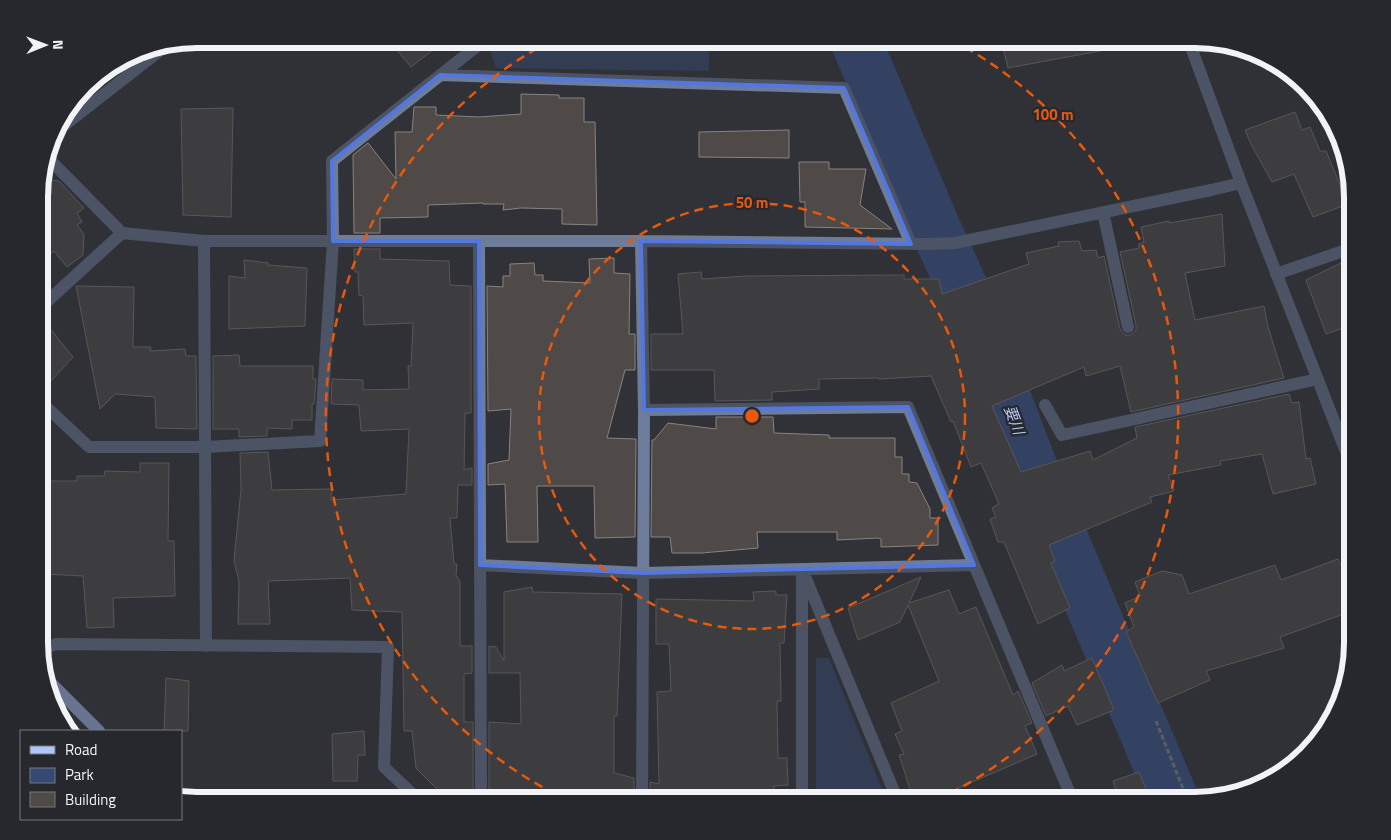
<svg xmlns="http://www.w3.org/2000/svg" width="1391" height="840" viewBox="0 0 1391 840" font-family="'Titillium Web','Noto Sans JP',sans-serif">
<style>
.park{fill:#364974}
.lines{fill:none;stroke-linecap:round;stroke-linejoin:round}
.river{stroke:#395497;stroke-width:51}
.building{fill:#4f4947;stroke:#898380}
.path{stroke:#909296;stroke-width:3;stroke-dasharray:5 2.5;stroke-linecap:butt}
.minor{stroke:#6e7c9c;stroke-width:12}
.major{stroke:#aec6fa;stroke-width:12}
.marked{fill:none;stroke:#5277e0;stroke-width:4;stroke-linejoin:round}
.ring{fill:none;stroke:#e8590c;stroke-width:2.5;stroke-dasharray:9 6}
.labels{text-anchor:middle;stroke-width:4.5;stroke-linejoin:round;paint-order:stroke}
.water-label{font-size:15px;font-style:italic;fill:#b7c9f0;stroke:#26282d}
.rim{fill:none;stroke:#f1f3f6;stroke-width:6}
.centre{fill:#e8590c;stroke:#26282d;stroke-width:2.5}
.ring-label{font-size:15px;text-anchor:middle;font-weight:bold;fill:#e8590c;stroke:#26282d;stroke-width:4.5;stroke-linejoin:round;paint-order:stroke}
</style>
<rect width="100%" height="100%" fill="#303237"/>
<path class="park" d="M501,39H709V71L496,68L489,48Z
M816,658H829L887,801H816Z"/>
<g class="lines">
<path class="river" d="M855,39L933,223L970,304L1030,462L1174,801"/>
</g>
<path class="building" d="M388,39H447L411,67Z
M1001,39H1104L1105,50L1008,68Z
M521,94L559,95V98H584V122H595L597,225L562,224V209L521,208L503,210L504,204H483V203L428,205V217L380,218V233H354L353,155L368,143L396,179L395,132H412L414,107H436V115L479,117L521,114Z
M233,108L231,217L183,215L181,109Z
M1295,112L1302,130L1310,127L1320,151H1326L1348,204L1313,217L1294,174L1272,182L1251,144L1245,130Z
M789,130V158L699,157V132Z
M799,162H829V169H866L860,205L892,229L805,227V202H800Z
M49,180L59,181L84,208L77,213L82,222L77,225L84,234L83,255L67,267L54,251L40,265V187Z
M1222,214L1225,266L1185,273L1195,320L1264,306L1268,327L1284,378L1131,412L1120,366L1086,376L1084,367L992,406L1021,472L1090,451L1093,460L1137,438L1135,427L1289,394L1292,403L1299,402L1306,459L1310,458L1316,484L1273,494L1262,454L1220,461L1221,465L1168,475L1174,491L1150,497L1152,502L1049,545L1055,561L1051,563L1070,608L1038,624L1004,542H998L990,519L996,517L992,508L999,504L981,463L971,467L953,421L951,422L931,376L879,379V378L819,379V389L772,392V400L715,401L714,370H651V334H683L678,274L701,272L702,279L746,276L904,275V279H939L942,294L1029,264L1026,253L1059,246L1058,242L1079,241L1082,251L1096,250L1098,258L1104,256L1120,329L1125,335H1130L1136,330V325L1120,252L1139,248V244L1144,242L1141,227L1169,221V223Z
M354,249H380V259L449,261L450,285L471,286V413H465L464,470L472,468V485H458L457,518H450L454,564H457L456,575L460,582V646H472V673L464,674V722H473V796L442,794L416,768L412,731H404L402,612L352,610L350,578L270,581L268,582L270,624H238L239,581L234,561L241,489L240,453L268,452L272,490L332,489L331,500L406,494L409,429L361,431L359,405L331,404L332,379L363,380V390L409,389L408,366H411L413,323L364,325L363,296L359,295L358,272H355Z
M614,258V273L630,274L629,334H635V370H625L607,438L636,439L635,537L595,538L594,486H537L538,542H507L505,484L488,485V464L509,460L511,409L488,411L487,286L503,287V276H510V264L534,263L535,275H543V281L590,283L589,259Z
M244,260L268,263V265L307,268L305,326L229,329V276L245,278Z
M1341,263L1345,276L1352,272V325L1326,334L1306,280Z
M76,286L134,287L133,347H151L150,351L185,349L186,356H196L197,429L156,428L155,397L115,394L100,409Z
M40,316L73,357L40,393Z
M239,355L240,366H313V379H316L314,404H312V420H292V429L267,428V436L239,437V429H213V356Z
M716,417H773L774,433L829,435V438H895V457H902V474H909V482L917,483L930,509V518H938V545L881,547V539L878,538L837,540V532H757L758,548L702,553H672L670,537H651L652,440H654L668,423L716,429Z
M140,463H169L168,541H174L175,596L113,598L114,627L87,628L83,576L44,574L42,481H77V476H104L105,471L140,472Z
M1338,559L1344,570L1352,567V611L1280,637L1284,648L1206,671L1210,680L1158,703L1126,632L1134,627L1125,603L1140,596L1135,582L1162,571L1182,575L1189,594L1275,565L1281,580Z
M921,577L909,603L949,590L959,614L976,607L1013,695L1018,691L1032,723L1025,726L1037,754L928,801H914L899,755L904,754L895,734L902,731L891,703L939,681L908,605L900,622L858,640L848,608Z
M532,587L533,592L622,594L617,716H614V773L634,778V800L558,799V801H502V799L489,798V722L521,724L520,673H489V646L496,647L504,661V592Z
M776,591V595H787L784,643H780L781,701H777L778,758H787L788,785L774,786L773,801L650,800V782L659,784L657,692L671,691L669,644H656V599L754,601L753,592Z
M1092,658L1114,710L1077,725L1068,706L1046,716L1032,683L1062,665L1064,671Z
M166,678L189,681L188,731H164Z
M364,731L365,755H358L357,781H333L332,734Z
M1139,772L1151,801H1120L1113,781Z"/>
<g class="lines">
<path class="path" d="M1156,721L1188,801"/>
<path class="minor" d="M1188,39L1241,183L1352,467
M440,75L844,88L911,244
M53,134L167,45
M46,156L122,233L204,241H641L930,244L955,243L1211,190L1241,183
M1103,212L1128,327
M204,241L206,646
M479,241L481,801
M641,241L644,410L642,801
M1276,274L1352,248
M40,308L122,233
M40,401L89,447H205L320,441L333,241L332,161L486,39
M1045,405L1062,435L1318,379
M644,410L908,407L1073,801
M480,565L643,573L974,565
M802,569L898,801
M40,650L56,644L388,647L384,767L420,801
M802,801V577"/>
<path class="major" d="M45,677L99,731"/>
</g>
<path d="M0 0H1391V840H0ZM440,75L844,88L911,244L641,241L644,410L908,407L974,565L643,573L480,565L479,241H333L332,161Z" fill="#303237" fill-opacity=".55" fill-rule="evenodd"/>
<path class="marked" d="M440,75L844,88L911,244L641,241L644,410L908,407L974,565L643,573L480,565L479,241H333L332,161Z"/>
<g class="ring">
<circle cx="752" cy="416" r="213"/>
<path d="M569 801A426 426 0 0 1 552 40M952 40A426 426 0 0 1 935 801"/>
</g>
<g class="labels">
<g class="water-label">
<text transform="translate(1014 420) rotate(69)" y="5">要川</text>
</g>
</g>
<path d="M0 0H1391V840H0ZM197 48H1195A149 149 0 0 1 1344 197V643A149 149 0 0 1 1195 792H197A149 149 0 0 1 48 643V197A149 149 0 0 1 197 48Z" fill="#26282d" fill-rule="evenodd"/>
<path class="rim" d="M197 48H1195A149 149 0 0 1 1344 197V643A149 149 0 0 1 1195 792H197A149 149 0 0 1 48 643V197A149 149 0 0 1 197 48Z"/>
<circle cx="752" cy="416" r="8" class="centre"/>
<g class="ring-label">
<text x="1053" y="120">100 m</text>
<text x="752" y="208">50 m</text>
</g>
<rect x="20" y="730" width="162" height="90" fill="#26282d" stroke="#77797d"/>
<rect x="30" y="746" width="25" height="8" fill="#aec6fa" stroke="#77797d"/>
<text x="65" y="755" font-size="15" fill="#f1f3f6">Road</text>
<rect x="30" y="768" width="25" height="15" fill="#364974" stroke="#77797d"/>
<text x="65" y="780" font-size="15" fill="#f1f3f6">Park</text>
<rect x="30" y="792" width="25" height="15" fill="#4f4947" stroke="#77797d"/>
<text x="65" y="805" font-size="15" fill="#f1f3f6">Building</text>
<g transform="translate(45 45) rotate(89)" stroke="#26282d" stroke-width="4" paint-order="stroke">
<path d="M0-4L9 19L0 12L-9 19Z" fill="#f1f3f6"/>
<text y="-8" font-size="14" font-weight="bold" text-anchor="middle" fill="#f1f3f6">N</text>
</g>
</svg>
